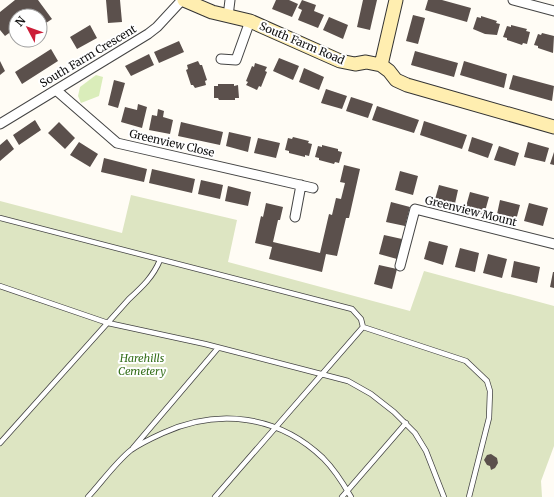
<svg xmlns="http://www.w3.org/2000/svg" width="554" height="497" viewBox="0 0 554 497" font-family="Merriweather,serif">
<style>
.green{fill:#daedba}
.cemetery{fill:#dde5c2}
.building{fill:#5b504c}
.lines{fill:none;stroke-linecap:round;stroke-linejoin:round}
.lane-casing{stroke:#444;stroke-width:6}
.street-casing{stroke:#444;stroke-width:11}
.secondary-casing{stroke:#333;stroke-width:15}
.lane{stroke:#fff;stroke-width:4.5}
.street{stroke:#fff;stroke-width:9}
.secondary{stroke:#ffeeb0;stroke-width:13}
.labels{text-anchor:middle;stroke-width:4;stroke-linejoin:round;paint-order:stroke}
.street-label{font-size:11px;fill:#111;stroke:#fff}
.park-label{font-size:11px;font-style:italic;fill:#356f1b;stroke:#fff}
</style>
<rect width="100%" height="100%" fill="#fffcf5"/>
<path class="green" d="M96,75L103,77L99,96L81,103L78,96L80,87Z"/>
<path class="cemetery" d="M131,195L237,220L228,262L410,311L424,271L554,306V446L541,481L542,497H0V201L122,233Z"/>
<path class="building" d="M15,0H38L52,19L40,27V16H16V28L5,36L0,30V12Z
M106,0H120L122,22L108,23Z
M276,0H289L298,4L292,17L272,9Z
M302,0L316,5L314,11L324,15L318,28L298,20L302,10L298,8Z
M363,0H377L370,30L357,27Z
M428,0H442L471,8L467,22L425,10Z
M413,15L425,18L418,44L406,41Z
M481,16L497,21L496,23L500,24L497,35L485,34L473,29L477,17L481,18Z
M329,17L348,25L343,39L323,30Z
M90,25L97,38L77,49L70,37Z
M511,25L527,29L526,31L530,32L527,44L523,43L522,45L507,40V38L503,37L507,26L511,27Z
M542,33L554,36L553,53L538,48V46L534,45L538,34L541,35Z
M179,41L184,52L159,63L154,52Z
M51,49L58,61L22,84L15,72Z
M415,51L458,63L454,77L411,65Z
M149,54L154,65L131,76L125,66Z
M279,58L299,66L293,80L273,71Z
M0,61L5,71L0,75Z
M198,61L200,65H202L207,80L205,81L206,85L195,88L193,85H191L186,70L188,69L187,65Z
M464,61L507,74L504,88L460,75Z
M255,63L267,67L265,71L267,72L261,87L259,86L257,90L246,85L248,82L246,81L252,66L254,67Z
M304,68L324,77L319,90L299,82Z
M513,75L554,86L552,101L509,89Z
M114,80L125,83L118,108L108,105Z
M218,84H234V86L238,85L239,98H235V100H219L218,98H214V86H218Z
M326,89L347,96L342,109L321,103Z
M351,97L373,104L368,118L346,111Z
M138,104L147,107L142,128L121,122L125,107L137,110Z
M377,106L419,120L414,133L372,120Z
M158,109L164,111L163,117L173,120L170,134L149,130L152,115L157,116Z
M35,120L41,130L19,145L13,135Z
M424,121L467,135L462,149L420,135Z
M59,122L75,138L65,149L48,133Z
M181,122L223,132L220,145L178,136Z
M229,132L251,137L248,152L226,146Z
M293,137L309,141L308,143L312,144L309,156L305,155V157L289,153V151L285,150L288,138L292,139Z
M472,137L493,144L488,158L468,151Z
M258,138L280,143L276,158L254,153Z
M7,139L14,149L0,161V145Z
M79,142L98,154L90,167L70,155Z
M528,142L549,148L545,162L524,157Z
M322,145L338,149V151L342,152L339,163L335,162L334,164L319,160V158L315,157L318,146L322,147Z
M499,146L519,153L515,166L494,160Z
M554,152V165L550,164Z
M104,158L147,169L144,182L101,172Z
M344,165L360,169L349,218H346L337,256L326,254L322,272L269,259L272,247L255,243L261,216L263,217L266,203L283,207L280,220H278L273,242L320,253L329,214L332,215L336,198L341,199L345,183L340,182Z
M152,169L195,179L192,193L149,183Z
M400,171L418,176L413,195L395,190Z
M201,180L223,185L220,199L198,194Z
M439,185L458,190L454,208L434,203Z
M228,186L251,192L248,206L225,201Z
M470,192L489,197L484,215L465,210Z
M500,200L520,205L515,224L496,219Z
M391,202L410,207L405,226L386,222Z
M529,203L548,208L543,226L524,221Z
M384,235L402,239L397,259L379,254Z
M429,241L448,246L443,265L424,259Z
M460,248L479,253L475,272L455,267Z
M488,254L507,259L502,278L483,273Z
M514,261L540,267L537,283L511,277Z
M379,265L397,269L392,289L374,284Z
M553,272H554V288L550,287Z
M491,454L497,458L498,463L495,468L491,470L490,466L487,465L484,460L487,455Z"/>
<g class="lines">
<g class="lane-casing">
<path id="lane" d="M0,218L352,309L361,319L363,327L466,361L487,381L490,391L489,418L469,497
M0,286L108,323L205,344L348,381L371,394L394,412L415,433L426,451L444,497
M0,443L129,299C142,287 153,277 160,260
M133,448L218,348
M88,497C101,483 116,462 131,450C141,443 152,438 163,433C218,408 278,415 323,458C334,469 343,483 351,497
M215,497L363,327
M342,497L406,423"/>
</g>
<g class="street-casing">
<path id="street" d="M513,0L554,11
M228,16L230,0
M221,59L236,60L250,21
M56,90L117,143L313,188
M0,124L148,34L157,27L182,0
M295,217L301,185
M400,266L415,209L554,244"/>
</g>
<g class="secondary-casing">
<path id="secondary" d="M184,0L212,12L250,21L340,61L355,64L366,62L381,65L389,71L396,80L407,85L554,127
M381,65L396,0"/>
</g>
<use href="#lane" class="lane"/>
<use href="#street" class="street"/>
<use href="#secondary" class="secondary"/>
</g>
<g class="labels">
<g class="street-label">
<text transform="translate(302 43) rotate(23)" y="4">South Farm Road</text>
<text transform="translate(88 56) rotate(-31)" y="4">South Farm Crescent</text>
<text transform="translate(172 143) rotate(13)" y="4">Greenview Close</text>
<text transform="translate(471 211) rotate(14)" y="4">Greenview Mount</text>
</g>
<g class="park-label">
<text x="142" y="362">Harehills<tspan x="142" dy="13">Cemetery</tspan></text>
</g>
</g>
<g transform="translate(28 28) rotate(311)"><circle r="19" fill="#ffffff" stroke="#a0a0a0"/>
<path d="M0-3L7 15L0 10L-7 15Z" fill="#cc1e38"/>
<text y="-6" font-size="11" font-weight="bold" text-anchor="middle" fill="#111111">N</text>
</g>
</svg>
